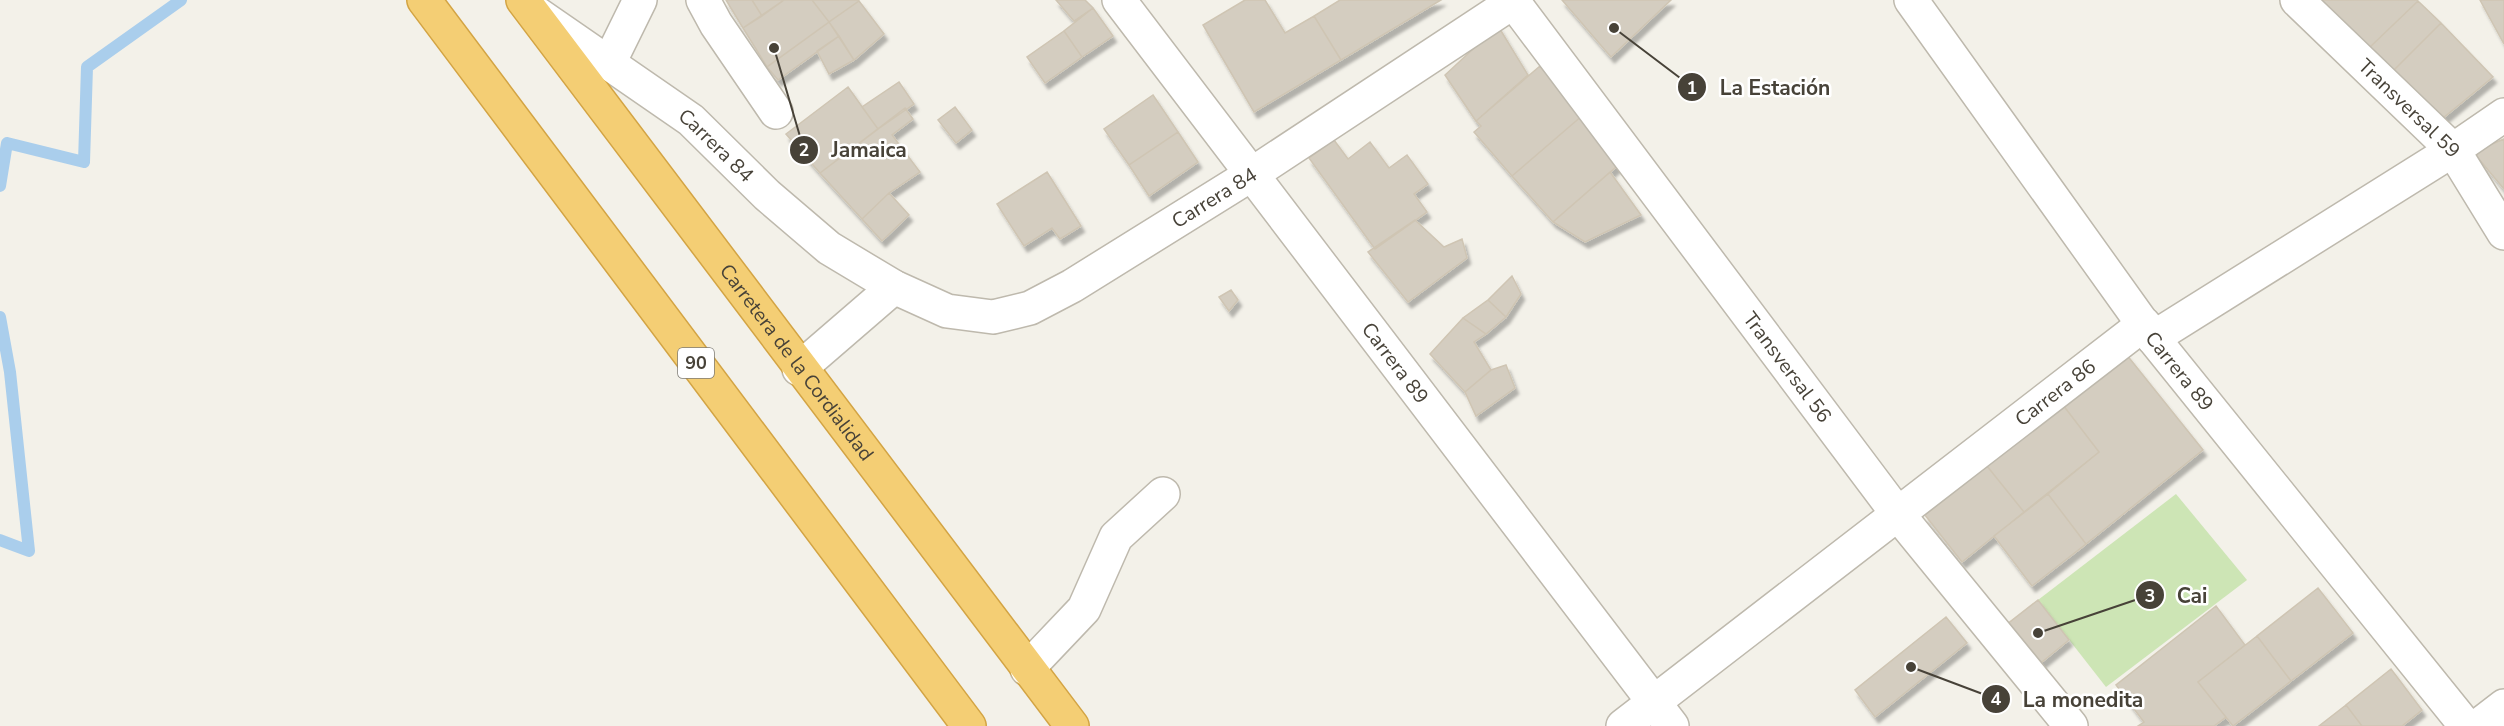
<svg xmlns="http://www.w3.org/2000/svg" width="2504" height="726" viewBox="0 0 2504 726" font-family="'Nunito Sans',sans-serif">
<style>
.green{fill:#cde5b5}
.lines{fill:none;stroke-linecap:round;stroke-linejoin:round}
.stream{stroke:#aaceec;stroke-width:12}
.building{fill:#d4cdc0;stroke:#cfc5b3;stroke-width:1.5;filter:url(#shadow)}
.minor-casing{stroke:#beb9ad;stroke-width:36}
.highway-casing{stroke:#d3a444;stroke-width:36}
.minor{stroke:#fff;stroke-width:33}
.highway{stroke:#f4ce74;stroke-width:33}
.labels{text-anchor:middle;stroke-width:5;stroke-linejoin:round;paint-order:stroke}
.shield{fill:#fff;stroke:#7e7b74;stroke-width:1.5}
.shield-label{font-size:18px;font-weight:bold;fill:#474238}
.street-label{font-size:20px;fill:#474238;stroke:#fff}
.leader{fill:none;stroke:#474238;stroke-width:2}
.callout-dot{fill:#474238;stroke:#fff;stroke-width:2}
.mark-label{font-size:18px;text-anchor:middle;font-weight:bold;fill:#fff}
.callout-label{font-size:21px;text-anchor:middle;font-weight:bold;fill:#474238;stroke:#fff;stroke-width:5;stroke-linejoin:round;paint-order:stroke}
</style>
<defs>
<filter id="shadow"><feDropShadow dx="3.5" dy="6" stdDeviation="1.5" flood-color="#0004"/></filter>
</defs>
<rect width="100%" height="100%" fill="#f3f1e9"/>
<path class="green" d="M2176,494L2247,580L2106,687L2038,600Z"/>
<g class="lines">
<path class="stream" d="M0,186L7,143L84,162L87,67L181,0
M0,317L10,372L29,551L0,540"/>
</g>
<path class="building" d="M726,0H752L762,16L743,28Z
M752,0H784L762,16Z
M784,0H812L829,22L767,67L743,28Z
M812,0H858L859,1L829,22Z
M1056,0H1085L1093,8L1074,21Z
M1245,0H1265L1285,33L1314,16L1341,60L1254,112L1203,25Z
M1340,0H1441L1341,60L1314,16Z
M1562,0H1671L1611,57Z
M2314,0H2417L2418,1L2369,48Z
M2480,0H2504V44Z
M859,1L884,34L854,60L829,22Z
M2418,1L2441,23L2392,72L2369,48Z
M1093,8L1113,36L1082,57L1064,31Z
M829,22L839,36L778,80L767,67Z
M2441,23L2493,77L2443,118L2392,72Z
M1498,26L1528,75L1476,121L1445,75Z
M1064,31L1082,57L1045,83L1027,57Z
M839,36L854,60L829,74L817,51Z
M1540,66L1583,115L1512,176L1474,132L1481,126L1476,121Z
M899,82L914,104L878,129L862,107Z
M848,87L878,129L820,173L786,134Z
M1153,95L1178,132L1129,165L1104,129Z
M955,107L972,130L956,143L938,120Z
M905,108L913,119L892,135L920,172L889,193L862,219L820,173Z
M1583,115L1623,161L1553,222L1512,176Z
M1178,132L1198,162L1149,196L1129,165Z
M2504,139V189L2473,152Z
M1334,140L1348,159L1370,142L1389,168L1407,155L1428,184L1414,194L1427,212L1375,249L1309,158Z
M1047,172L1081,226L1060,239L1052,228L1024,246L997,204Z
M1610,172L1641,215L1585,242L1553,222Z
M889,193L909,215L882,241L862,219Z
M1415,220L1444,247L1462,239L1467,258L1408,302L1368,252Z
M1512,276L1521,294L1506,317L1488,300Z
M1231,290L1238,300L1229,311L1219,297Z
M1488,300L1506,317L1486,334L1463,318Z
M1463,318L1486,334L1474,342L1491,370L1465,392L1430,354Z
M2126,354L2203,450L2086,544L2048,494L2099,452L2063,405Z
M1506,365L1515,388L1476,416L1465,392L1491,370Z
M2063,405L2099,452L2024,512L1987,466Z
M1987,466L2024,512L1962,562L1925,515Z
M2048,494L2086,544L2032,586L1994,536Z
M2318,588L2353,633L2291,681L2257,636Z
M2038,600L2069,640L2037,666L2006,625Z
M2216,606L2245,645L2198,682L2226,717L2214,726H2138L2144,722L2116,685Z
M1946,617L1967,643L1875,717L1855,690Z
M2257,636L2291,681L2233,726L2198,682Z
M2391,669L2422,710L2402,726H2362L2346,705Z
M2346,705L2362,726H2319Z"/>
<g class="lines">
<g class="minor-casing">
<g id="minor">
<path d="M703,0L716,24L776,112"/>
<path id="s1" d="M1119,0L1672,726"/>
<path id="s2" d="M1512,0L1897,513L2071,726"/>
<path id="s3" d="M1911,0L2153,338L2466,726"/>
<path id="s4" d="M2297,0L2453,150L2504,233"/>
<path id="s5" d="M536,13L691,120L767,195L829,248L894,287L947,311L993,317L1030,308L1072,286L1252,174L1513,2"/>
<path d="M609,63L640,0"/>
<path d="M799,369L894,287"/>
<path d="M1027,669L1084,609L1116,537L1163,494"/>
<path id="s6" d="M1623,726L2144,324L2153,338L2453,150L2504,115"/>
<path d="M2478,726L2504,706"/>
</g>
</g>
<g class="highway-casing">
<g id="highway">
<path d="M424,0L969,726"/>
<path id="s7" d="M523,0L1072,726"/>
</g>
</g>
<use href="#minor" class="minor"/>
<use href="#highway" class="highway"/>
</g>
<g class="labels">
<rect class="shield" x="678" y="348" width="36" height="30" rx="4.5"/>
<g class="shield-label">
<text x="696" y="369">90</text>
</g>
<g class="street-label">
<text dy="7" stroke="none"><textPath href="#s4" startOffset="156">Transversal 59</textPath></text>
<text dy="7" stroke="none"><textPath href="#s5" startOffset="224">Carrera 84</textPath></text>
<text dy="7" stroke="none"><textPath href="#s5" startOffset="810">Carrera 84</textPath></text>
<text dy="7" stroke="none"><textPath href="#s1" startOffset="456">Carrera 89</textPath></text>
<text dy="7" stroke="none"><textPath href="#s7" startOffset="454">Carretera de la Cordialidad</textPath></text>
<text dy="7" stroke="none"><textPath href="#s2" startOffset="459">Transversal 56</textPath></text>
<text dy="7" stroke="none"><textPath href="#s3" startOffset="458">Carrera 89</textPath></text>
<text dy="7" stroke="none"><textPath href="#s6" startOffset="546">Carrera 86</textPath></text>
</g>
</g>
<path class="leader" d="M1614 28L1692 87M774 48L804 150M2038 633L2150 595M1911 667L1996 699"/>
<g class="callout-dot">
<circle cx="1614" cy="28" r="6"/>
<circle cx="774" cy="48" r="6"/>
<circle cx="2038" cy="633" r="6"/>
<circle cx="1911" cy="667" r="6"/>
<circle cx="1692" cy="87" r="15"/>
<circle cx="804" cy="150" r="15"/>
<circle cx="2150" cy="595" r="15"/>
<circle cx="1996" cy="699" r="15"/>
</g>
<g class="mark-label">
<text x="1692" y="94">1</text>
<text x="804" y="156">2</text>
<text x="2150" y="602">3</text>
<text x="1996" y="705">4</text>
</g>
<g class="callout-label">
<text x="1775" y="95">La Estación</text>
<text x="869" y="157">Jamaica</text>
<text x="2192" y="603">Cai</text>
<text x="2083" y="707">La monedita</text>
</g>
</svg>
